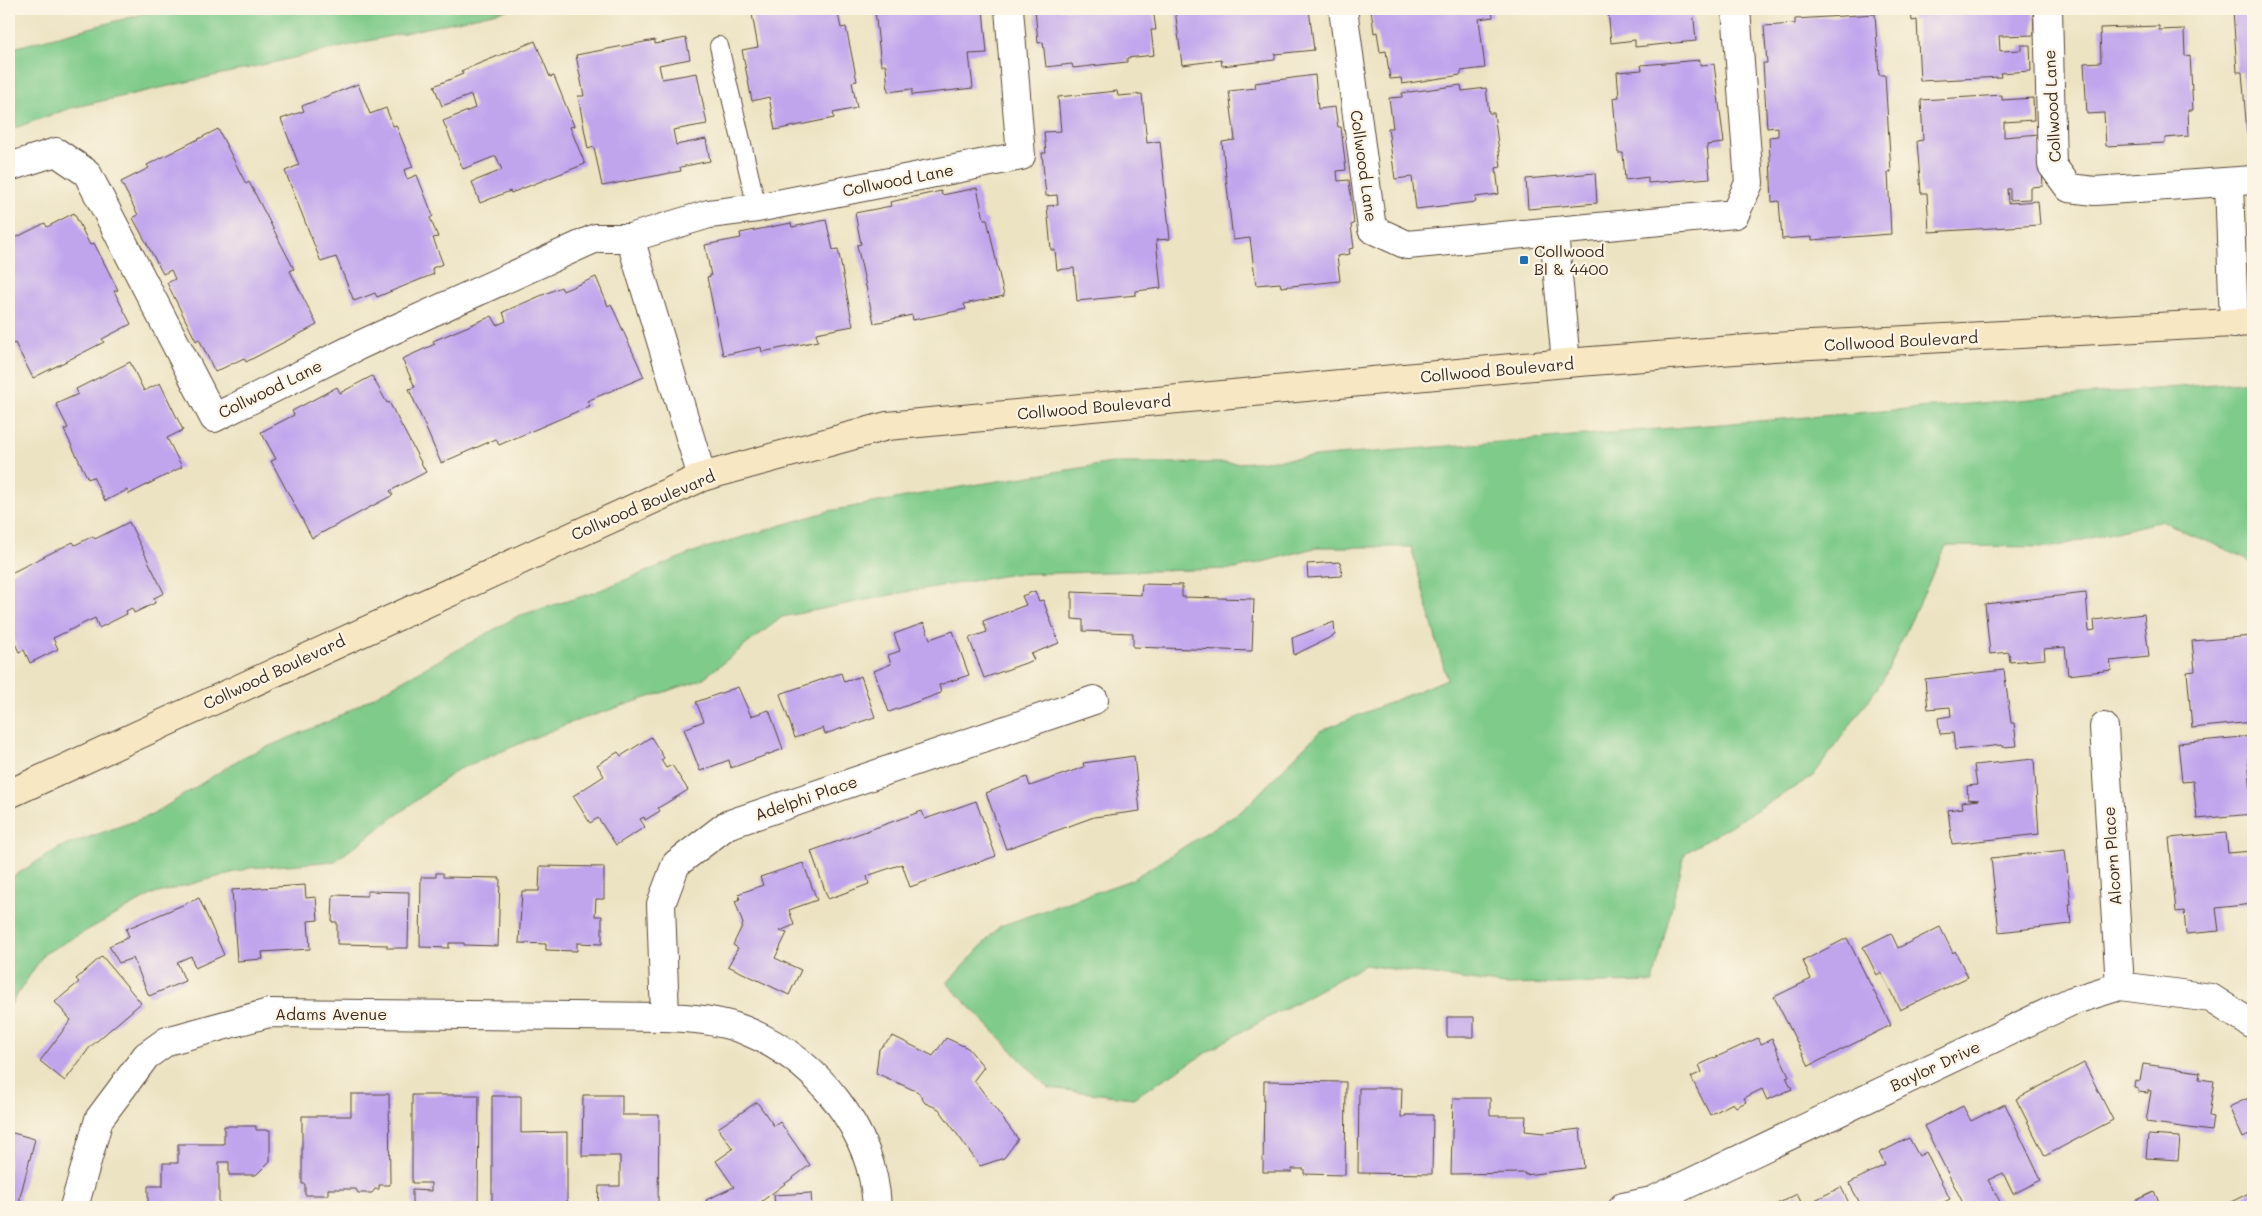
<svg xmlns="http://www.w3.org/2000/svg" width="2262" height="1216" viewBox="0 0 2262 1216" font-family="Mali,sans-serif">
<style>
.green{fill:#7fcb8a;stroke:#5d7a54}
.building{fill:#c0a5ed}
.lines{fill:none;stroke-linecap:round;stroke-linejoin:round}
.service-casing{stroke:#564637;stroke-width:20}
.minor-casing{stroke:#564637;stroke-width:30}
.secondary-casing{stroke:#564637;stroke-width:30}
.service{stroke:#fff;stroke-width:18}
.minor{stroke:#fff;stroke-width:28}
.secondary{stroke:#f7e8c3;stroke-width:28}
.poi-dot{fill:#1f6fb2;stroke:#fcf5e5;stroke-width:2}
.labels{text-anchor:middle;stroke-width:4.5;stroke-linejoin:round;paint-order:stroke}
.street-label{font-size:16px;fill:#3b2a1e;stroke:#fcf5e5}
.poi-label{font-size:16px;fill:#3b2a1e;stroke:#fcf5e5;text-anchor:start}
</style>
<rect width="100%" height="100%" fill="#fcf5e5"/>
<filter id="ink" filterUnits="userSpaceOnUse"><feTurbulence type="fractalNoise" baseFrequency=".02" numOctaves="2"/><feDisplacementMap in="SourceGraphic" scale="10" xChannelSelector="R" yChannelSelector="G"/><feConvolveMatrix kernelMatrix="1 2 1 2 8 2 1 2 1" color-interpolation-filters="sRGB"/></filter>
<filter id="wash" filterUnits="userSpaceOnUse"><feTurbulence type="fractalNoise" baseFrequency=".0096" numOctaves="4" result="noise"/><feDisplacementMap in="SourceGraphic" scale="20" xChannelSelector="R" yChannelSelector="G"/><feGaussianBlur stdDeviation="1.12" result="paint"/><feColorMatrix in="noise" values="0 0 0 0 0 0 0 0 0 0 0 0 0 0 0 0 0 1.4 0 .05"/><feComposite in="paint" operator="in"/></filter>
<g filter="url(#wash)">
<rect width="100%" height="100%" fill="#ece3c2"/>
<path class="green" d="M162,9H511L71,108L9,130V49Z
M2253,381V565L2245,558L2162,521L2053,547L1946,546L1883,680L1813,776L1685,853L1653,982L1504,985L1365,965L1227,1040L1133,1098L1048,1088L947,983L1000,926L1131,880L1244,809L1320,731L1447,679L1411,547H1318L1236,569L1014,574L905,592L782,617L701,680L567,724L457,770L335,861L250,868L151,895L44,954L9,1007V879L61,847L152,815L243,757L332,720L518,616L593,593L699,550L829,511L961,487L1112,463H1239Z"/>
<g id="blocks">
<path class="building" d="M778,9H837L841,28L846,27L857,81L852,82L857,108L833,113L834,118L775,130L769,97L752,101L742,50L758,47L752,14Z
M881,9H983L987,53L969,54L973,88L912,95V89L888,92L886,65H881L875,10Z
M1035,9H1153L1156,30H1151L1154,55L1127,58V62L1073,68L1072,64L1046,67L1043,42L1038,43Z
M1175,9H1309L1314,50L1275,54V60L1222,66L1221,60L1182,65Z
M1371,9H1492L1493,17L1479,19L1485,68L1461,71V75L1402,84L1401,78L1390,79L1386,51L1380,52L1377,32L1374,33Z
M1608,9H1693L1696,41L1635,47V40L1611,43Z
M1911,9H2033L2034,35L1999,36L2000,51L2021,50V45H2030L2031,71L2000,73L2001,77L1920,81L1917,20L1912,21Z
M2233,9H2253V132L2247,133L2242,72H2237Z
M1875,14L1879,75H1885L1891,172L1888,173L1891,234L1812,240V237L1782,239L1779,201L1772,202L1769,137L1778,136V127L1767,128L1763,63H1767L1764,26L1795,24V19Z
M2159,26V30L2184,29L2185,56L2190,55L2193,110H2188L2189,136L2165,138V143L2106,146L2104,113L2087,114L2084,63L2101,62L2100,28Z
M686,38L690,59L659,65L662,79L697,73L707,124L673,130L676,145L706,139L710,161L680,167L681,171L602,186L594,147L588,149L578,96H584L576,55L655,40V44Z
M535,41L550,77L554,76L574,126L570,127L585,164L511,193L510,191L480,203L472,182L502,170L496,156L463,169L443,121L475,108L471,95L442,106L434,86L463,74L461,71Z
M1700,60V65L1714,64L1724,143L1707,145L1710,178L1648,183V177L1625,180L1623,153H1618L1613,98L1619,97L1617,72L1642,70L1641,65Z
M1315,75L1318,109L1335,107L1338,127H1341L1346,170L1337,171L1338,181L1349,180L1354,224L1351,225L1354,248L1349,249L1350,254L1337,256L1340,281L1281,287L1280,283L1256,285L1250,238L1233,240L1222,142L1235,140L1229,91L1256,88L1255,83Z
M358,84L370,114L386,108L393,126L396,125L413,167L404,170L407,179L417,175L433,216L430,218L438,237L433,238L443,264L432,268L434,274L377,297L375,293L354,301L336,257L321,262L285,171L299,165L281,119L304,111L302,106Z
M1461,85L1462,91L1486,88L1489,113H1494L1501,167L1496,168L1499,194L1475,197L1476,202L1416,209L1412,177L1395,179L1388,128H1393L1389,98L1402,97V93Z
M1117,91L1118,96L1142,94L1147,143L1160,141L1170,239L1156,240L1161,288L1136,291V295L1077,301L1074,268L1057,270L1055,250H1051L1047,206L1058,205L1057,195L1046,196L1042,153H1046L1044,132L1061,131L1058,97Z
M2002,95V100L2033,98L2034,120L2004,122V137L2039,134L2043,186L2030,187V199L2010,200V189H2007L2008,203L2038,201L2040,225L1929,232L1927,193H1921L1917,141L1923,140L1921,100Z
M218,129L246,184L249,182L294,269L290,271L317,325L246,362L244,358L215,372L199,339L196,341L167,283L175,279L171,270L163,274L133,218L138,215L121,182L149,168L147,165Z
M1595,173L1597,203L1528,209L1526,179Z
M977,188L984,219H987L1004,296L964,304L966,309L913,320L912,315L874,323L857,245L861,244L855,213L891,206L890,202L941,191L942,195Z
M74,213L90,245L94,243L118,290L114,291L131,324L102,339L104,342L33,378L15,343L10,345L9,343V241L45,223L47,227Z
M826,220L833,250L838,249L853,326L816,333L818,341L762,352L761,347L723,355L707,277L711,276L705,245L741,238L740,233L791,223L792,227Z
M596,277L608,306L611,304L644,377L587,401L590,406L499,445L496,439L441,463L409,389L415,387L402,359L435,344L433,341L492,316L497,325L506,321L503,312L561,287L563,291Z
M130,362L144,391L160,383L183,430L167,438L182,467L129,494L127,490L105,501L93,477L88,479L64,430L68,428L56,404L78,394L76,389Z
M372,376L387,403L389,402L426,472L390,491L393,495L312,538L271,461L276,459L261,432L294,415L292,411L337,387L340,393Z
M129,522L164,593L154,598L155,603L134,613L132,608L126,611L127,614L99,628L95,618L53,638L58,649L30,663L24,650L19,652L9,631V574L73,542L75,545L93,536L95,539Z
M1340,562L1342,576L1308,578L1307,564Z
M1142,584L1182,585V597L1254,599L1252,651L1133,647V633L1083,631V620L1072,619V592L1141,595Z
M1035,591L1039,601L1043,600L1059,643L1031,654L1034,660L984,678L969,638L987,632L983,621L1026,605L1022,596Z
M2086,593L2089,631L2095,630L2094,620L2144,614L2149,657L2110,661L2112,670L2068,675L2065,647L2044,649L2045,659L2010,662L2009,652L1990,654L1985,604Z
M1334,622L1335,635L1294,655L1292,638Z
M924,623L930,639L953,631L969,675L939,685L941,693L889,712L874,671L891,664L888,655L900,651L894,634Z
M2253,636V722L2192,728L2187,672L2195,671L2192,641Z
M2004,670L2011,723H2014L2017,746L2002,747V745L1955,750L1953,733L1940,734L1938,718L1951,716L1950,707L1928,709L1925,679Z
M841,673L844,682L861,676L875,717L825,734L823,728L795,738L780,694Z
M738,687L751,716L769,710L783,749L731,768L729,760L700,771L684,729L704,721L696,702Z
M2253,736V758H2248L2253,814L2197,819L2193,781L2182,782L2178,743Z
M651,737L664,758L661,760L666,768L672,765L688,790L658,808L660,811L645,820L644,817L640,819L645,827L616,845L598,818L590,823L573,796L604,776L597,765L618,752L621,756Z
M1134,756L1140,811L1094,817L1006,849L986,793L1027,777L1030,786L1084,767L1083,763Z
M2034,759L2039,834L1952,844L1948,810L1963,808L1962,802L1979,800L1968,799L1967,786L1977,785L1974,765Z
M976,801L996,856L910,887L902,864L867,876L869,884L828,899L811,851L922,811L925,819Z
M2226,833L2228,853L2253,851V904L2216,908L2219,931L2186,934L2184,911L2176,912L2169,838Z
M2065,850L2071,904H2069L2071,924L1999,932L1991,858Z
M803,863L817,900L789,910L794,925L780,931L787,933L775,958L801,970L789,995L728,966L738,948L733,945L743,924L735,901L740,899L738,894L763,885L760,877Z
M540,866L604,867V899H596L595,916H602V944L577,943V951L546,950V944L519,943L522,891H539Z
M436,873H443V877L500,878L498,946L464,945V943H449V948L420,947L421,877H436Z
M305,885L306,898L316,897L318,920L308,921L310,949L262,952L263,959L237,961L232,890Z
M367,891L409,892L408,948H387V945L337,944V922H332L333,895L367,896Z
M199,898L224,955L195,968L191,956L177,962L185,981L149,996L133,958L119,963L109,946L129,937L126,929Z
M1940,927L1953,953L1955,951L1968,977L1900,1010L1881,972L1877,975L1863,947L1891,933L1898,948Z
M1847,938L1891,1025L1809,1066L1774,997L1811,979L1803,961Z
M102,956L141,1003L90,1047L65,1081L40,1061L71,1020L55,1002L79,982L76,979Z
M1447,1017H1474V1037H1447Z
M893,1036L933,1056L946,1038L968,1048L984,1067L974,1080L1018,1139L1004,1158L980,1166L939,1109L925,1103L918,1092L876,1073L879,1049Z
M1758,1038L1761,1044L1772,1039L1789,1076L1786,1077L1792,1089L1767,1100L1762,1089L1744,1098L1746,1102L1736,1107L1733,1103L1710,1115L1691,1077L1702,1072L1699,1065Z
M2084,1063L2113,1120L2045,1156L2016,1099Z
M2143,1064L2200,1072L2199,1079L2214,1081L2209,1116L2213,1117L2211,1131L2146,1122L2151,1091L2148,1090V1093L2138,1092V1088L2134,1087L2135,1080L2140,1081Z
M1264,1081L1346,1082L1345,1175L1304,1174V1169H1292V1172H1263Z
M1359,1088H1402L1401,1117H1405V1115H1433L1432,1174L1358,1173Z
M351,1094H389L390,1185H379V1189H375L372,1193H358L356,1189H328V1195H305V1184H302V1116H351Z
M412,1095H479L478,1207H412V1190L431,1191V1183H412Z
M583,1095H622V1115H659L658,1207H598L599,1186H620V1156H582Z
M492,1096H521V1133L567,1132V1207H492Z
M2253,1096V1133L2243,1138L2229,1107Z
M1453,1098H1490V1116H1526L1525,1131L1544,1133L1580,1129L1584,1168L1525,1175V1173L1451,1174Z
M757,1102L774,1126L780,1122L810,1165L754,1207H709L706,1200L734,1187L716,1161L733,1149L718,1128Z
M2005,1104L2041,1180L2013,1194L2003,1173L1988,1180L2003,1207H1965L1924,1126L1963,1106L1971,1121Z
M224,1126H256V1130H270V1161L256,1175H229V1162H219V1207H148V1186H163V1163H178V1144H224Z
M9,1132L35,1139L20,1197V1207H9Z
M2148,1135L2180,1137L2178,1160L2146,1158Z
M1909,1138L1919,1156L1926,1152L1950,1199L1934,1207H1862L1849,1183L1885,1165L1879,1153Z
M1841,1187L1851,1207H1771L1797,1194L1803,1206Z
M2253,1191V1207H2231L2229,1203Z
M2154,1192L2162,1207H2122Z
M811,1193L812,1207H775L774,1195Z"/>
</g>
</g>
<g filter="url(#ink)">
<use href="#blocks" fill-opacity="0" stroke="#564637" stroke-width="1"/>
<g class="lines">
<g class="service-casing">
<path id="service" d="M719,46L757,208"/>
</g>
<g class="minor-casing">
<path id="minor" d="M1343,9L1372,229L1407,245L1735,214L1749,183L1736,9
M2048,9L2052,165L2069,188L2095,191L2253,180
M9,167L56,152L87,173L214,418L362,344L596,238H630L709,214L757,208L1021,156L1009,9
M2229,183L2234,324
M1554,232L1566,363
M630,238L702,477
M2104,727L2120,986
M665,1017L661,904L676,864L727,825L1094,700
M74,1207L99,1119L146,1056L167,1041L269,1013L665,1017C692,1018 718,1020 744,1030C816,1059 873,1128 877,1207
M1623,1207L1652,1201L2072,1001L2120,986L2211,998L2253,1025"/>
</g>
<g class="secondary-casing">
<path id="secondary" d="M9,794L702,477L887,426L1566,363L1773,347L2253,322"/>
</g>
<use href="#service" class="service"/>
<use href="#minor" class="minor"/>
<use href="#secondary" class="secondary"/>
</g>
</g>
<rect class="poi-dot" x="1519" y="255" width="10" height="10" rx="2.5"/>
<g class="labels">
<g class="street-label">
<text transform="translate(2052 106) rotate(-93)" y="6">Collwood Lane</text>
<text transform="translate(1364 166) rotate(82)" y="6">Collwood Lane</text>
<text transform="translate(898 180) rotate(-11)" y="6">Collwood Lane</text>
<text transform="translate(1901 341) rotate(-3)" y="6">Collwood Boulevard</text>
<text transform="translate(1497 370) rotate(-5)" y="6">Collwood Boulevard</text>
<text transform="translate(270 389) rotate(-26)" y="6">Collwood Lane</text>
<text transform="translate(1094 407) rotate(-5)" y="6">Collwood Boulevard</text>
<text transform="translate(643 505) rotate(-23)" y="6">Collwood Boulevard</text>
<text transform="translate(274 672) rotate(-25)" y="6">Collwood Boulevard</text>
<text transform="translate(806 798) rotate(-19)" y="6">Adelphi Place</text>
<text transform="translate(2112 856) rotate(-94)" y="6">Alcorn Place</text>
<text x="331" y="1020">Adams Avenue</text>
<text transform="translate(1935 1066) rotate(-25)" y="6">Baylor Drive</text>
</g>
<g class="poi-label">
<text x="1534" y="257">Collwood<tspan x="1534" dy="18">Bl &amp; 4400</tspan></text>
</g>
</g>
<rect width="2262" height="1216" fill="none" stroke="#fcf5e5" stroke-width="30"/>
</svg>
